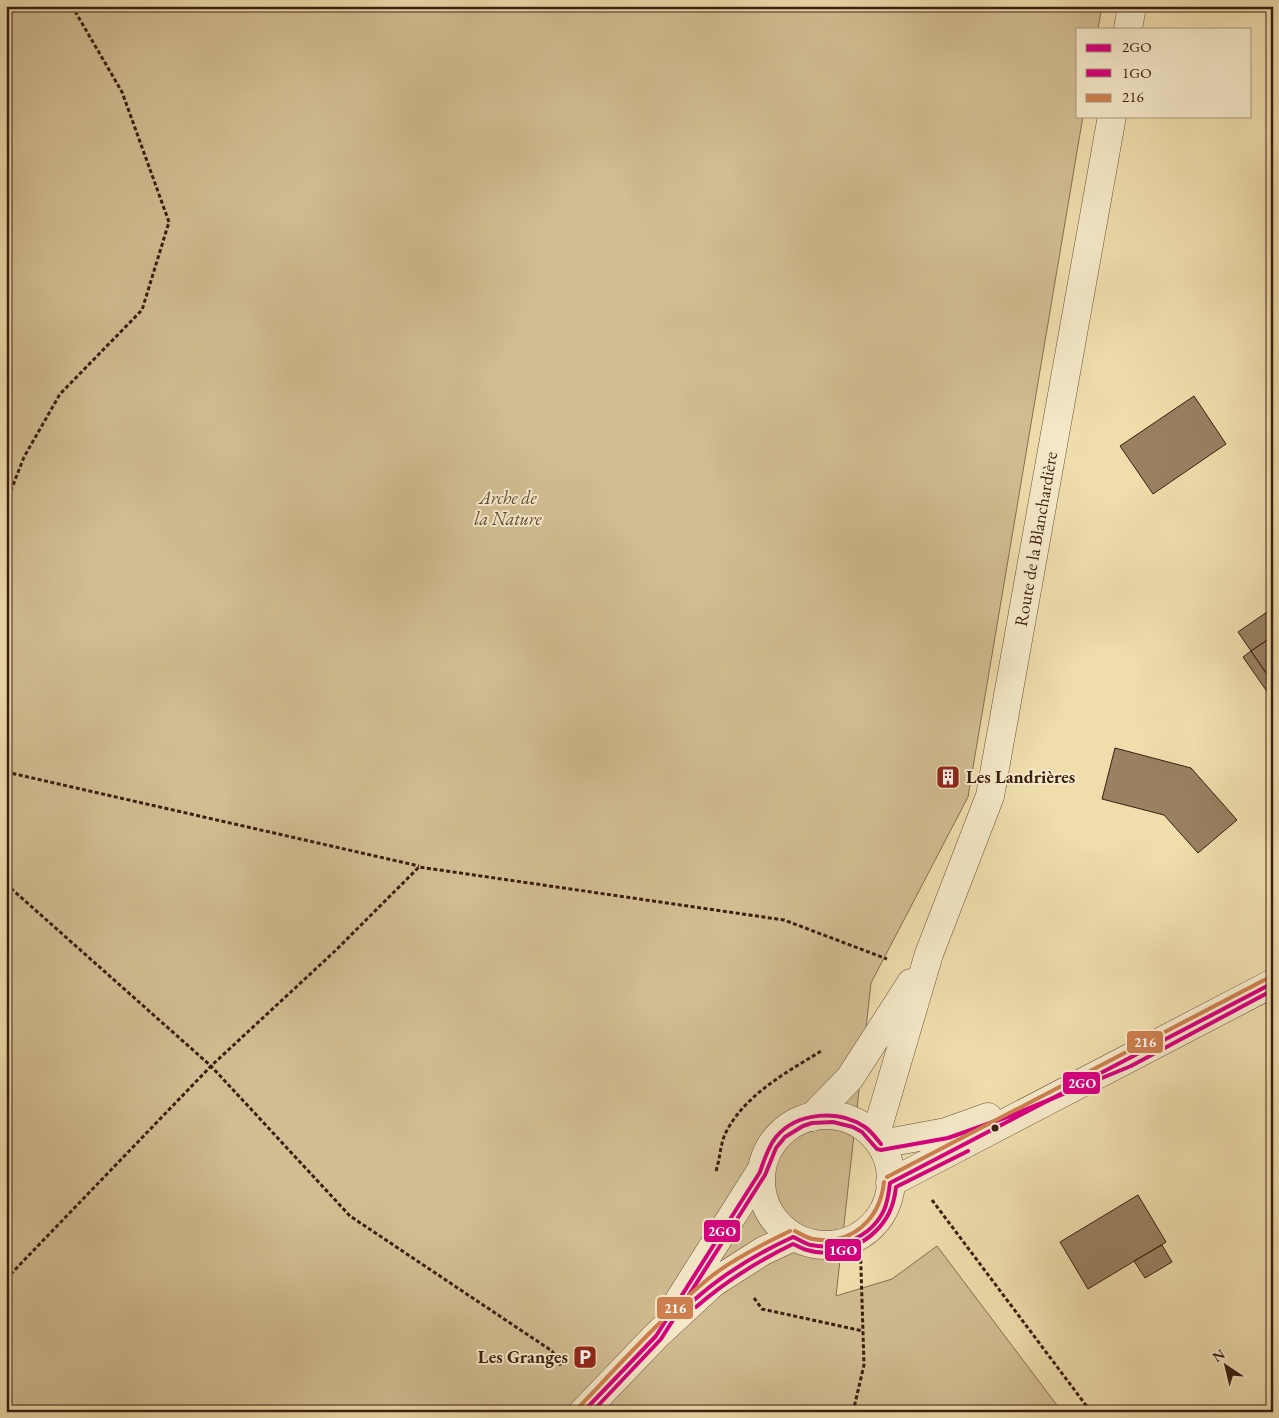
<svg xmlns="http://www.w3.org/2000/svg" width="1279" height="1418" viewBox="0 0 1279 1418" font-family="'EB Garamond',serif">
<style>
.green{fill:#d1bd92;stroke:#866e52}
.building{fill:#998162;stroke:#3c1e12}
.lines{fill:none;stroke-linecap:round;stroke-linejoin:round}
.minor-casing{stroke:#694e38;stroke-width:29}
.tertiary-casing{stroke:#694e38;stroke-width:29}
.path{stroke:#3c1e12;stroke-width:3;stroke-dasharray:4 2.5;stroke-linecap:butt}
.minor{stroke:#f5e9c9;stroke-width:28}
.tertiary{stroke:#f5e9c9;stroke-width:28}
.bus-1-casing{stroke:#f5e9c9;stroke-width:8}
.bus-2-casing{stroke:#f5e9c9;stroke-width:8}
.bus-3-casing{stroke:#f5e9c9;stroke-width:8}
.bus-1{stroke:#d7007f;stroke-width:4}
.bus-2{stroke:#d7007f;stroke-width:4}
.bus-3{stroke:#ce7f4e;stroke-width:4}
.bus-dot{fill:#3c1e12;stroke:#f5e9c9;stroke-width:2}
.labels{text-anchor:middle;stroke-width:4;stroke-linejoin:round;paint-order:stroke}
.park-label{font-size:18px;font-style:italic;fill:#614632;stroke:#f5e9c9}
.street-label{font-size:18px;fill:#3c1e12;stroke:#f5e9c9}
.poi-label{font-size:18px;font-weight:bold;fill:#3c1e12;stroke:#f5e9c9;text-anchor:start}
.line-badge{stroke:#f5e9c9;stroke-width:2}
.badge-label{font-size:14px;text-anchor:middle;font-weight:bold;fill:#fff}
</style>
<rect width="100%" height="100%" fill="#efddac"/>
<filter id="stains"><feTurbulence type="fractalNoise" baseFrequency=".004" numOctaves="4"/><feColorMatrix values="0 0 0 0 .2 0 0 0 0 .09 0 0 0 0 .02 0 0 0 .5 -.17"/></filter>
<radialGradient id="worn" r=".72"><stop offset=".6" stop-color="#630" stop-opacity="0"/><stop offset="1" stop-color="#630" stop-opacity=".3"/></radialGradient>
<path class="green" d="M6,6H1102L1098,29H1078V116H1083L968,797L871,983L836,1296L892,1279L937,1246L1062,1412H6Z"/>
<path class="building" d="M1194,396L1226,444L1153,494L1120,446Z
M1267,612L1273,620V636L1251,651L1238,632Z
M1273,636V683L1251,651Z
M1251,651L1273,683V700L1243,657Z
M1115,748L1191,768L1237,820L1198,853L1164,815L1102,799Z
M943,766L957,768L954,788L939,785Z
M1138,1195L1166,1242L1088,1289L1060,1242Z
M1162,1245L1172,1262L1145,1278L1134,1261Z"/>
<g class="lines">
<g class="minor-casing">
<path id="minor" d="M1128,29L1132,6
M812,1117L850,1078L911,983
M875,1137L929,954L990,796L1112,116"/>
</g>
<g class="tertiary-casing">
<path id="tertiary" d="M761 1180a65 65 0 1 1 130 0a65 65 0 1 1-130 0Z
M881,1144L946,1132L988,1117
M890,1183L1273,983
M678,1302L760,1172
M583,1412L656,1336L713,1283L763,1251L793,1237"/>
</g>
<path class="path" d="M6,503L24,457L60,394L142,310L169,222L122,92L72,6
M6,772L419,866
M6,884L211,1066L350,1216L552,1351L561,1366
M716,1171C720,1159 720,1146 725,1134C745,1094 787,1072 823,1050
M932,1200L1091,1412
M6,1279L211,1066L335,951L419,867L784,920L887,959
M754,1298L762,1309L863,1331
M853,1412L864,1365L860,1237"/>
<use href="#minor" class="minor"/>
<use href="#tertiary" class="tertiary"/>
<g class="bus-1-casing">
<path id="bus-1" d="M890,1183L1273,983
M793,1237C799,1239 805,1244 811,1245C839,1251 872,1236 884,1210C888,1201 889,1192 890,1183
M693,1301C723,1274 756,1254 793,1237
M583,1412L656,1336L760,1172C764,1160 768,1147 776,1137C797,1112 839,1109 865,1127C871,1131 876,1138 881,1144"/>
</g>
<g class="bus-2-casing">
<path id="bus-2" d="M696,1307C726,1281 758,1261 793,1244C798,1246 802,1249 807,1250C838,1260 875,1241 889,1213C893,1205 895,1196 896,1187L968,1151
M592,1412L661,1339L765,1175L776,1148L785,1137L803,1126L812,1123L833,1122L853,1127L862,1132L877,1149L881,1150L948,1138L1010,1116L1131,1066L1273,990"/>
</g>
<g class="bus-3-casing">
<path id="bus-3" d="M887,1177L1270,977
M795,1231C801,1234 807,1238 813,1239C852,1246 880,1219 884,1182
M578,1408C620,1364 661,1318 708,1279C731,1260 763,1244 790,1231"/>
</g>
<use href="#bus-1" class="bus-1"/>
<use href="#bus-2" class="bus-2"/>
<use href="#bus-3" class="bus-3"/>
</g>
<defs>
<g id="building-square" transform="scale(1.25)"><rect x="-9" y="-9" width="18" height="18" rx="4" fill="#8f2418" stroke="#f5e9c9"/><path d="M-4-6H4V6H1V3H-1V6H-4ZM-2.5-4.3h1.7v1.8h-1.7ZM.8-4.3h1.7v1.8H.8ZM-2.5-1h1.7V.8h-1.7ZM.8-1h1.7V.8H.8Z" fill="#fff"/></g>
<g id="parking-square" transform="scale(1.25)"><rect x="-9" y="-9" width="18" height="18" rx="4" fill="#8f2418" stroke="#f5e9c9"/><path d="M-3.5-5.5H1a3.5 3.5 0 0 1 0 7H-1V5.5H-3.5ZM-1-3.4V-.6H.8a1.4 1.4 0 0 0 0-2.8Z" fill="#fff"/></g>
</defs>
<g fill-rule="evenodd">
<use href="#building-square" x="948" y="777"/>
<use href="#parking-square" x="585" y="1357"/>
</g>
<circle class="bus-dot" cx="995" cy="1128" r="4.5"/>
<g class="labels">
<g class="park-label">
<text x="508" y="504">Arche de<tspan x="508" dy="21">la Nature</tspan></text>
</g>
<g class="street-label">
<text transform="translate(1036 539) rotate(-80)" y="6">Route de la Blanchardière</text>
</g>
<g class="poi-label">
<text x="966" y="783">Les Landrières</text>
<text x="568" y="1363" text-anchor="end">Les Granges</text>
</g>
</g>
<g class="line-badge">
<rect x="1126" y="1030" width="38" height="24" rx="5" fill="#ce7f4e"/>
<rect x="1062" y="1071" width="39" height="24" rx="5" fill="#d7007f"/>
<rect x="703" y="1219" width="38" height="24" rx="5" fill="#d7007f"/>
<rect x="824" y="1238" width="38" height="24" rx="5" fill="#d7007f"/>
<rect x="656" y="1296" width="38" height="24" rx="5" fill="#ce7f4e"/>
</g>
<g class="badge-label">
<text x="1145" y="1047">216</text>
<text x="1082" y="1088">2GO</text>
<text x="722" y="1236">2GO</text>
<text x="843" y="1255">1GO</text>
<text x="675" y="1313">216</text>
</g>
<rect width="1279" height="1418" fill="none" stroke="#efddac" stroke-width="25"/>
<rect x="8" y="8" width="1264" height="1403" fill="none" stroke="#3c1e12" stroke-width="2.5"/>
<rect x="12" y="12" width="1254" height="1393" fill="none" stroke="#3c1e12"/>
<rect x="1076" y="28" width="175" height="90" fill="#f5e9c9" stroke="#ab9880"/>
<rect x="1086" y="44" width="25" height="8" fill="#d7007f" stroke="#ab9880"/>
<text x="1122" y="52" font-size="15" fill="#3c1e12">2GO</text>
<rect x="1086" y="69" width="25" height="8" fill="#d7007f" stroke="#ab9880"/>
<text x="1122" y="78" font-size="15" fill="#3c1e12">1GO</text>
<rect x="1086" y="94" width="25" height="8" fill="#ce7f4e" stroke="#ab9880"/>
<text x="1122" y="102" font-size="15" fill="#3c1e12">216</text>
<g transform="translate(1226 1366) rotate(325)" stroke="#f5e9c9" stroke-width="4" paint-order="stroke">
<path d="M0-4L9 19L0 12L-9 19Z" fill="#3c1e12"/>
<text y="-8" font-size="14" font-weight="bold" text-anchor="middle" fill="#3c1e12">N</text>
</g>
<rect width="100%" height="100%" filter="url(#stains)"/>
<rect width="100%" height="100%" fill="url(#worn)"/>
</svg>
